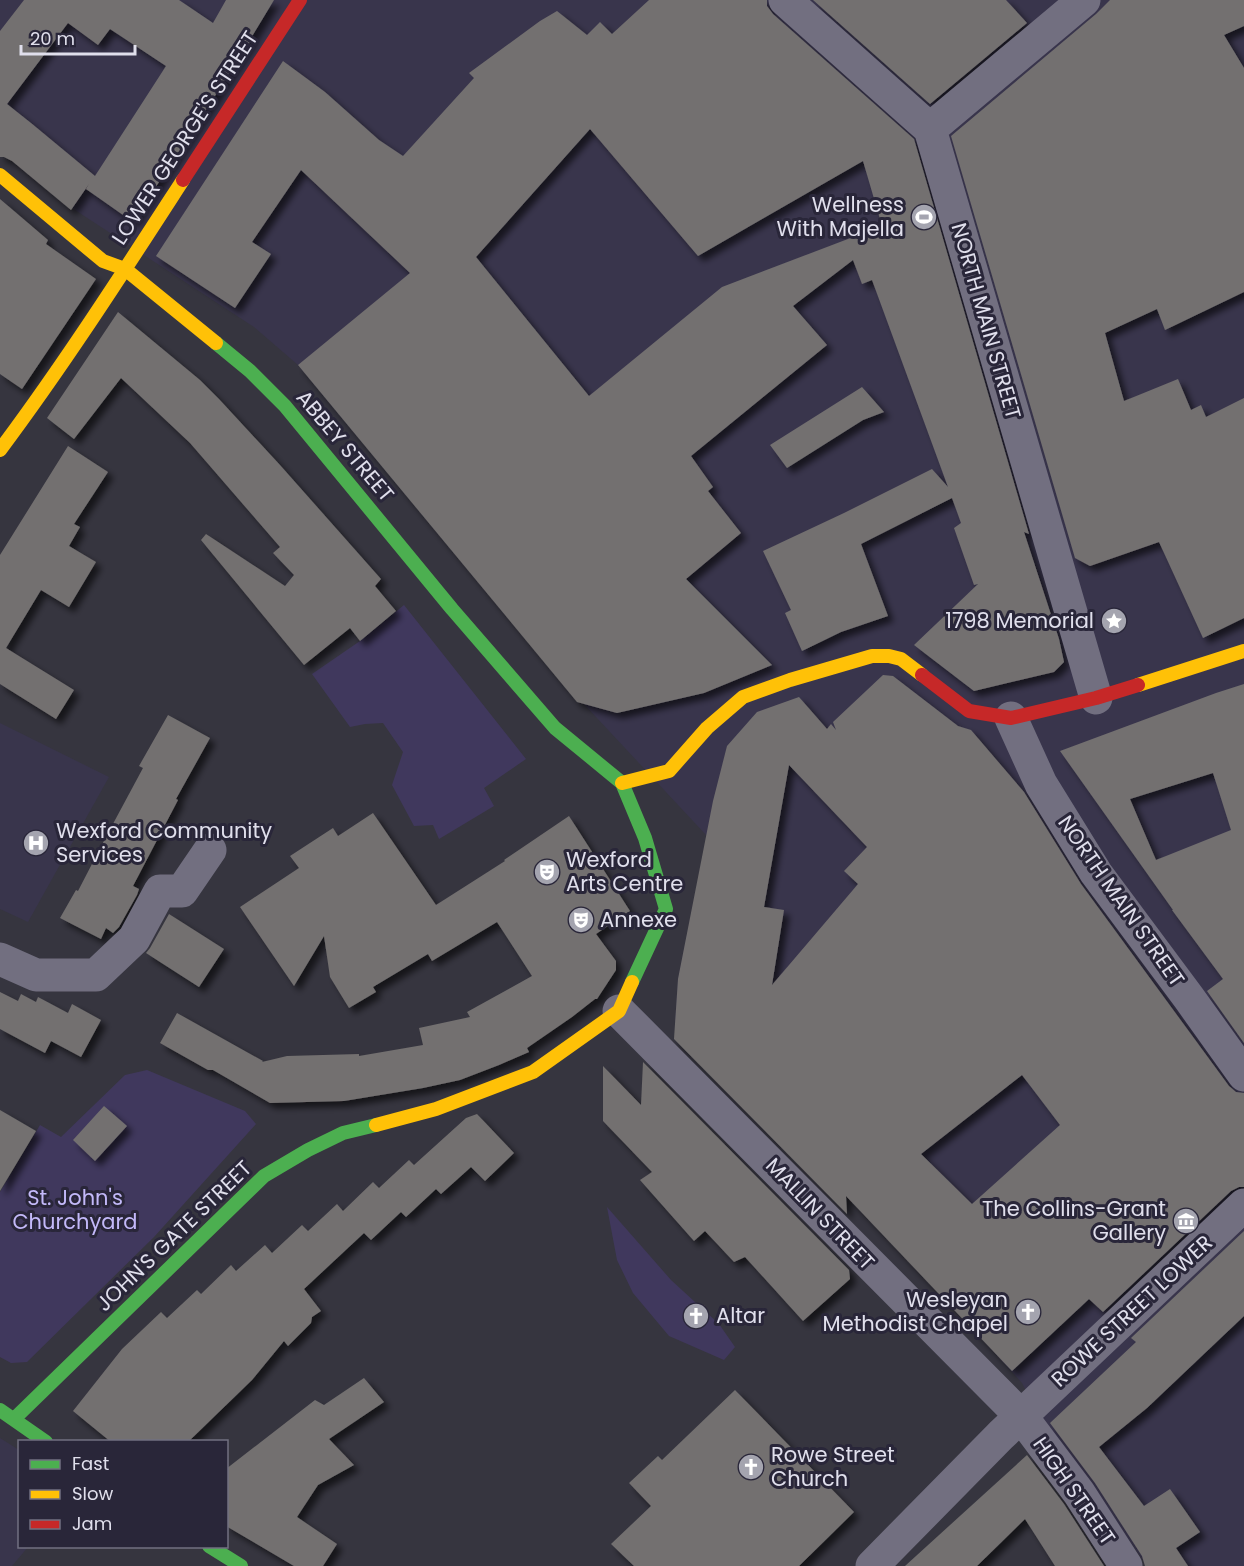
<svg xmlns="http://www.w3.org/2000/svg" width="1244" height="1566" viewBox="0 0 1244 1566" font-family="Poppins,sans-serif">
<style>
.built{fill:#39354c}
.green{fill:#40385d}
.building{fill:#737070;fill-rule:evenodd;filter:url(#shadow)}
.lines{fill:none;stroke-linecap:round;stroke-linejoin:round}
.street{stroke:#726f80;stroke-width:33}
.fast{stroke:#4caf50;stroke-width:14}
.slow{stroke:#ffc107;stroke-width:14}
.jam{stroke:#c62828;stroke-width:14}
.labels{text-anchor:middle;stroke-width:6;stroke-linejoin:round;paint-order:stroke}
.street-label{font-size:21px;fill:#e0dfec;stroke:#292639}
.poi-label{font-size:21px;fill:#e0dfec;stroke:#292639;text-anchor:start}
.park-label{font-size:21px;fill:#c3b9f9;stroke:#292639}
</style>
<defs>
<filter id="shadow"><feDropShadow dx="5.5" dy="5.5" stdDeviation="3" flood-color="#0009"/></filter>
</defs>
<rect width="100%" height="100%" fill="#36353f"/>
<path class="built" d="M0,0H1244V1566H1147L1096,1492L1045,1428L1022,1383L953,1307L735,1080L675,1023L678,979L707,836L583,703L508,618L298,365L254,327L72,208L0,146Z
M0,723L109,777L28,922L0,909Z
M0,1438L19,1450L20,1546L28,1547L12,1566H0Z"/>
<path class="green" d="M404,605L526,759L484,788L494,806L439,839L433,825L414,826L392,785L403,752L383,723L365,724L350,727L312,674L360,641Z
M147,1070L245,1111L256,1124L154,1237L27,1362L11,1363L0,1357V1192L40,1125L61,1137L125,1075Z
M607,1207L671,1280L719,1324L735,1347L724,1360L669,1336L633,1293L617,1260Z"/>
<path class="building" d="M24,0H179L213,23L226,0H274L251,38L252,39L133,222L86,189L89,184L71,210L12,161L4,157H0V31ZM68,23L98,45L110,29L166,66L95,176L31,123L7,104Z
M649,0H767V6L773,14L914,139L1029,534L1024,532L1059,639L1064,662L1054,672L974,691L914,645L978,584L974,585L954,528L961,523L952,498L861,544L888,616L841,632L802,651L785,613L791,610L763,551L844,513L932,469L948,487L872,280L862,284L853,260L793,306L827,345L691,456L713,487L708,491L741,533L686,579L772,665L704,693L617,713L577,702L298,365L410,273L301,170L252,242L271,254L235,308L156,256L283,61L325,92L379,140L403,156L474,78L469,73L540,21L557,11L587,35L600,22L612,34ZM590,129L698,256L863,161L882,226L722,287L589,396L476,257Z
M813,0H1006L1027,23L930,104Z
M1110,0H1244V26L1224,35L1244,68V292L1165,330L1157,309L1105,333L1124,401L1178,379L1191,410L1201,405L1206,417L1244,398V618L1203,638L1159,542L1090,566L1075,558L951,136L1096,14Z
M0,199L48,240L46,244L96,279L22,389L0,374Z
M118,312L200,380L219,399L280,465L381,579L375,586L396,611L360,641L350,628L304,665L201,540L206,534L285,586L294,575L273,553L280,547L190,443L121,378L74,439L47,418Z
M862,387L884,412L863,420L787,468L770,445Z
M68,446L108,472L74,524L80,527L69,546L96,562L69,607L41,590L6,648L74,690L56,719L0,684V555Z
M883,675L893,676L958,726L971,730L1024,792L1081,884L1229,1086L1236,1092L1244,1093V1187H1239L1231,1191L1103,1312L1089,1299L1012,1371L846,1196L847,1214L674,1039L678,979L713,801L727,746L757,712L799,697L827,729L831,724L836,730L833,722ZM789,765L867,847L844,871L858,884L772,985L784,910L764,907ZM1022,1075L1060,1125L972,1204L921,1154Z
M1244,684V1043L1207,991L1223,979L1172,910H1173L1060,751L1216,693ZM1213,773L1231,830L1156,860L1130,799Z
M168,715L210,738L176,799L178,800L133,886L139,889L137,895L119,927L113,933L106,928L101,939L60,918L76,890L78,891L107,835L143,768L139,766Z
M373,813L436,905L505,861L504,860L569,816L630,911L596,934L616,961V970L597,999H595L572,1017L527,1048L529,1052L499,1065L460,1080L423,1088L344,1101L270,1103L213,1070H208L160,1043L177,1013L263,1061L262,1062L287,1056L359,1054V1056L423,1045L419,1028L470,1017L467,1012L532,976L497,922L432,961L428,954L373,987L376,992L349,1008L330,977L324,936L294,986L240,907L299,868L290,856L333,828L338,836Z
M169,914L224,949L199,987L146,953L150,948Z
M0,992L18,1001L21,994L36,1002L38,997L68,1013L72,1004L101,1020L81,1057L51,1041L45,1053L0,1029Z
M643,1062L849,1270L850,1279L803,1321L745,1257L734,1262L705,1231L694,1241L640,1180L652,1172L603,1121V1066L641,1105Z
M104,1106L127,1126L95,1161L73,1140Z
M0,1110L36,1131L0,1191Z
M477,1114L514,1153L485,1181L471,1167L441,1194L436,1189L406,1217L401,1212L371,1240L364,1233L304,1289L321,1311L312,1317L311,1323L288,1346L284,1341L252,1380L188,1442H111L73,1411L122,1349L161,1312L167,1318L197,1290L201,1294L231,1265L236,1271L265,1245L272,1253L302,1225L308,1231L337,1204L343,1211L373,1182L379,1188L409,1160L414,1165L466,1118Z
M1244,1231V1316L1147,1408L1099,1447L1144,1506L1170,1489L1200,1532L1176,1548L1188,1566H1145L1142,1556L1095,1483L1050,1423L1136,1342L1131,1338Z
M364,1378L384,1402L329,1439L354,1465L318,1485L297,1517L337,1544L323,1566H294L226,1526V1469L315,1400L324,1405Z
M735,1390L854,1512L799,1566H634L611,1544L651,1506L629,1483L658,1456L662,1460Z
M1027,1455L1064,1504L1104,1566H1055L1025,1519L977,1566H905Z"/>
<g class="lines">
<path class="street" d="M785,0L930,129L1096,698
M930,129L1084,0
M1011,718L1041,784L1096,873L1189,998L1244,1075
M0,959L36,975H96L134,939L160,891H182L210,850
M619,1011L1021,1416L1079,1493L1126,1566
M872,1566L1001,1435L1244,1205"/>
<path class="fast" d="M216,343L250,371L285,406L452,609L555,728L622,783L645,838L666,909L632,982
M0,1410L46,1442
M14,1419L264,1176L308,1150L343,1133L376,1125
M209,1546L241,1566"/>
<path class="slow" d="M0,175L103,261L125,269L216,343
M0,450C65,363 124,271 183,180
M1138,685L1244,651
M622,783L669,771L707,728L743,697L790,680L872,656H889L901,659L922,675
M376,1125L436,1109L533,1072L619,1011L632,982"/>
<path class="jam" d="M183,180L300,0
M922,675L969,711L1011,718L1096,698L1138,685"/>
</g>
<defs>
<g id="stadium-disc" transform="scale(1.35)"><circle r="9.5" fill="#a4a4af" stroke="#292639"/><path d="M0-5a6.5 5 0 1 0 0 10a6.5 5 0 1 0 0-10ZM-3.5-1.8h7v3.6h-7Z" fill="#fff"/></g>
<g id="sight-disc" transform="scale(1.35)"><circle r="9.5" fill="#a4a4af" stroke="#292639"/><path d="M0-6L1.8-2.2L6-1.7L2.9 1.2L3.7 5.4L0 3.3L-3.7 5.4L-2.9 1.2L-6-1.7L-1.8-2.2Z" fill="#fff"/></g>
<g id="hospital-disc" transform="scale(1.35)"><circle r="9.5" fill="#a4a4af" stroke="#292639"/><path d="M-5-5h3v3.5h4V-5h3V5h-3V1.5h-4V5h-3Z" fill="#fff"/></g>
<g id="theatre-disc" transform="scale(1.35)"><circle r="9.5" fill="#a4a4af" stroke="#292639"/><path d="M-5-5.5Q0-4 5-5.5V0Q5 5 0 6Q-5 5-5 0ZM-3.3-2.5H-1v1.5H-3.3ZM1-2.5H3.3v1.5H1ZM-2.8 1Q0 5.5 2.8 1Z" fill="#fff"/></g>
<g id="museum-disc" transform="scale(1.35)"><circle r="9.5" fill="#a4a4af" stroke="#292639"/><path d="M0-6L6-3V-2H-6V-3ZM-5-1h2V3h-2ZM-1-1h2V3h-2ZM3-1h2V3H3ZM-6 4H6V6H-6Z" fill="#fff"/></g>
<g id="church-disc" transform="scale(1.35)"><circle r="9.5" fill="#a4a4af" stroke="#292639"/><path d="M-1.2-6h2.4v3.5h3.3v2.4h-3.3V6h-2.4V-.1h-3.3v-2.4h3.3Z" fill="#fff"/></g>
</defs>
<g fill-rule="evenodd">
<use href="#stadium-disc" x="924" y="217"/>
<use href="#sight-disc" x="1114" y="621"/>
<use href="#hospital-disc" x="36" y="843"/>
<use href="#theatre-disc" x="547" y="872"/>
<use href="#theatre-disc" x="581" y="920"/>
<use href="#museum-disc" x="1186" y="1221"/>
<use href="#church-disc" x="1028" y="1312"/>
<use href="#church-disc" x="696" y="1316"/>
<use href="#church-disc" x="751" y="1467"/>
</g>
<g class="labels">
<g class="street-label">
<text transform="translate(185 138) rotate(-57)" y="7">LOWER GEORGE'S STREET</text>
<text transform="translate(986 321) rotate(74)" y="7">NORTH MAIN STREET</text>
<text transform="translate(345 446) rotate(50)" y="7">ABBEY STREET</text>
<text transform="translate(1121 901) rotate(55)" y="7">NORTH MAIN STREET</text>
<text transform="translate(820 1214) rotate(46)" y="7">MALLIN STREET</text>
<text transform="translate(174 1236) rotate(-44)" y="7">JOHN'S GATE STREET</text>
<text transform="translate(1132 1311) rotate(-43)" y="7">ROWE STREET LOWER</text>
<text transform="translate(1074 1491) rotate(55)" y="7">HIGH STREET</text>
</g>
<g class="poi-label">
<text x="904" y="212" text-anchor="end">Wellness<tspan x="904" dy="24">With Majella</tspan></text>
<text x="1094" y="628" text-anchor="end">1798 Memorial</text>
<text x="56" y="838">Wexford Community<tspan x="56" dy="24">Services</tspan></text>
<text x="566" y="867">Wexford<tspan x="566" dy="24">Arts Centre</tspan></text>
<text x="600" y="927">Annexe</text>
<text x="1166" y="1216" text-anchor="end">The Collins-Grant<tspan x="1166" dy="24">Gallery</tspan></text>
<text x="1008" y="1307" text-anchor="end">Wesleyan<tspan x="1008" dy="24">Methodist Chapel</tspan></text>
<text x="716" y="1323">Altar</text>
<text x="771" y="1462">Rowe Street<tspan x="771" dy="24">Church</tspan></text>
</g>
<g class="park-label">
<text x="75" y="1205">St. John's<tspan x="75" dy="24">Churchyard</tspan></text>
</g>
</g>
<rect x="18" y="1440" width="210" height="108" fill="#292639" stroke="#727081" stroke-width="1.5"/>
<rect x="30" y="1460" width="30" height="9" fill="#4caf50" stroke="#727081" stroke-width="1.5"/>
<text x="72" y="1470" font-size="18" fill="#e0dfec">Fast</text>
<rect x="30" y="1490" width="30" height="9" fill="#ffc107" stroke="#727081" stroke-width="1.5"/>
<text x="72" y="1500" font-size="18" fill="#e0dfec">Slow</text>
<rect x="30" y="1520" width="30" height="9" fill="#c62828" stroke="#727081" stroke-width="1.5"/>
<text x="72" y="1530" font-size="18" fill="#e0dfec">Jam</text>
<path d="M21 45v9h114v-9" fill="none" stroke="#e0dfec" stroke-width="3"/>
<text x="30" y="45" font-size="18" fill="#e0dfec" stroke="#292639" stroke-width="4.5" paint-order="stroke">20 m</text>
</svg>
